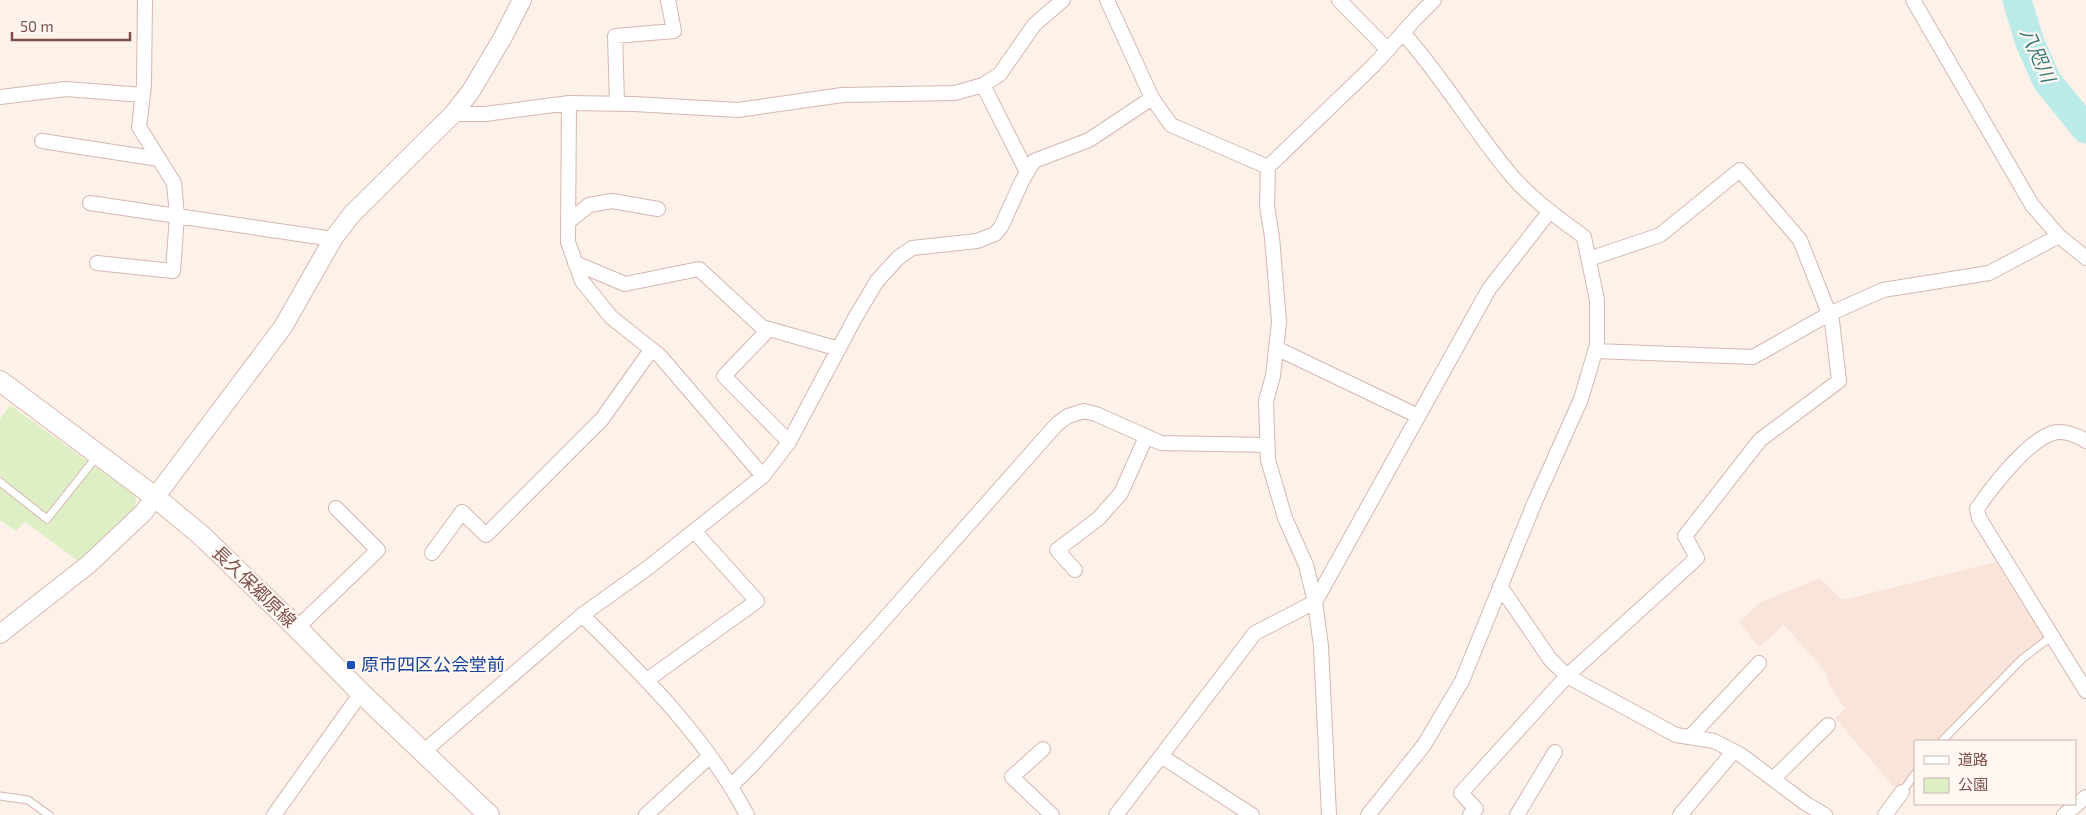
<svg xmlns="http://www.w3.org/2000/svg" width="2086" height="815" viewBox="0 0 2086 815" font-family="'Exo 2','Noto Sans JP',sans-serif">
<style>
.residential{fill:#f9e4d9}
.green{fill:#dfefc5}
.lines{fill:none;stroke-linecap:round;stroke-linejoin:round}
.river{stroke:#baebe8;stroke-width:29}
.service-casing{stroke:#d5b7b0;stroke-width:9}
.minor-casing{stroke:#d5b7b0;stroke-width:16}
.tertiary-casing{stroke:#d5b7b0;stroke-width:20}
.secondary-casing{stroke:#dbb8af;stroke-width:22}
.service{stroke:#fff;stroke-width:7}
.minor{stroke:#fff;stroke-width:14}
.tertiary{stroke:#fff;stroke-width:18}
.secondary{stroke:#fff;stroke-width:20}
.transit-dot{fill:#1a4fb4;stroke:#fff7f2;stroke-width:2}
.labels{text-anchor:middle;stroke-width:4.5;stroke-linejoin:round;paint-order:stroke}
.street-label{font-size:18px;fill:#7d5049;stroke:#fff7f2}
.transit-label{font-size:18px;fill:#164399;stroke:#fff7f2;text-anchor:start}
.water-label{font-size:19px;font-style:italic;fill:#377b78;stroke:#fff7f2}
</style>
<rect width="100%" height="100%" fill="#fef1e9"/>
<path class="residential" d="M1996,562L2048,642L2023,663L1947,741H1915V783L1907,794L1893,786L1835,718L1845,709L1829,684L1825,671L1784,625L1759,647L1739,622L1761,602L1820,578L1842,600Z"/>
<path class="green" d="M10,405L136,496L135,509L78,561L25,522L16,531L0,520V419Z"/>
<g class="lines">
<path class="river" d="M2017,0L2030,43L2047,81L2086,129"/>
<g class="service-casing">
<path id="service" d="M0,482L47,519L98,455
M1942,741L2022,659L2052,636
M1902,792L1915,774
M0,796L28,800L49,815"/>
</g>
<g class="minor-casing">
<path id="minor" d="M145,0L144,85L139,127L174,183L177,216L333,239
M1107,0L1152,98L1171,125L1268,167
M1339,0L1388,50
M1913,0L2032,205L2059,236L2086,258
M983,85L1027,172
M0,97L66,89L143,95
M569,103L568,242L582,281L611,317L660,356L763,476
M617,103L615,36L674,31L668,0
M453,114H485L569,103L634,104L738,110L842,95L955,93L983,85L1000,74L1034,25L1063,0
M42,141L159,159
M90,203L177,216L173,271L97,263
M568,222L589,205L612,201L658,209
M575,263L625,284L699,269L762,327L839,349
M769,329L724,376L789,442
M1276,348L1418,416
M1595,351L1753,357L1829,314L1883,290L1989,273L2059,236
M2086,441C2077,435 2063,430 2053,433C2028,440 1991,488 1977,509L1979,518L2086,691
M432,553L462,512L486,535L602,419L651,350
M1075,570L1057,550L1099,518L1121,493L1146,437
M1500,586L1550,659L1567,676L1676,735L1714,741L1741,755L1805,803L1825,815
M582,615C644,676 706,737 747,815
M297,628L378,550L336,508
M647,680L757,601L694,531
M1690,737L1759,663
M1043,749L1012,777L1052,815
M422,753L582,615L649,567L763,476L789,442L855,318L877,281L898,258L912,248L977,241L995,234L1001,227L1022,181L1034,161L1089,140L1152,98
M1161,756L1252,815
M1773,779L1828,725
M731,786L757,760L873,632L1057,424L1068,416L1084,411L1096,414L1161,443L1267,445
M274,815L361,693
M646,815L710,756
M1116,815L1255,633L1315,602L1489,289L1550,211
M1329,815L1321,646L1315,602L1306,565L1285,518L1268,460L1266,401L1273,376L1279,322L1272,237L1267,206L1268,167L1374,65L1416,18L1434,0
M1368,815L1424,745L1462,681L1534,504L1581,399L1597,345V300L1584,237C1559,218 1532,200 1511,175C1473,130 1443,77 1403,33
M1470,815L1476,809L1461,793L1567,676L1697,558L1685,536L1760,440L1839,381L1832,321L1800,240L1740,170L1660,235L1589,259
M1517,815L1555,752
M1680,815L1734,751
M1885,815L1902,792
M2064,815L2086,797"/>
</g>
<g class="tertiary-casing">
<path id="tertiary" d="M0,634L89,564L144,512L283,327L333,239L352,214L453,114L471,91L503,37L522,0"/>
</g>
<g class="secondary-casing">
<path id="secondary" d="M0,381L155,497L202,536L297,628L361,693L489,815"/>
</g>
<use href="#service" class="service"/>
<use href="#minor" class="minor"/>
<use href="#tertiary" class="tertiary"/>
<use href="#secondary" class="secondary"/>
</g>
<rect class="transit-dot" x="346" y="660" width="10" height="10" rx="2.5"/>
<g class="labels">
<g class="street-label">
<text transform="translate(254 587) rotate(44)" y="6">長久保郷原線</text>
</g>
<g class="transit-label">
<text x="361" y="671">原市四区公会堂前</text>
</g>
<g class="water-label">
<text transform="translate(2038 55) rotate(66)" y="7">八咫川</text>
</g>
</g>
<rect x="1914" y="740" width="162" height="65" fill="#fff7f2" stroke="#cbb4ae"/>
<rect x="1924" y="756" width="25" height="8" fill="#ffffff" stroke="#cbb4ae"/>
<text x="1958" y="765" font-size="15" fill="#7d5049">道路</text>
<rect x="1924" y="778" width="25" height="15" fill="#dfefc5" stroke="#cbb4ae"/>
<text x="1958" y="790" font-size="15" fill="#7d5049">公園</text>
<path d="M12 32v8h118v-8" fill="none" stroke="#7d5049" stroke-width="2.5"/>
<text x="20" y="32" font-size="15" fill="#7d5049" stroke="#fff7f2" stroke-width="4" paint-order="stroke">50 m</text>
</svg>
